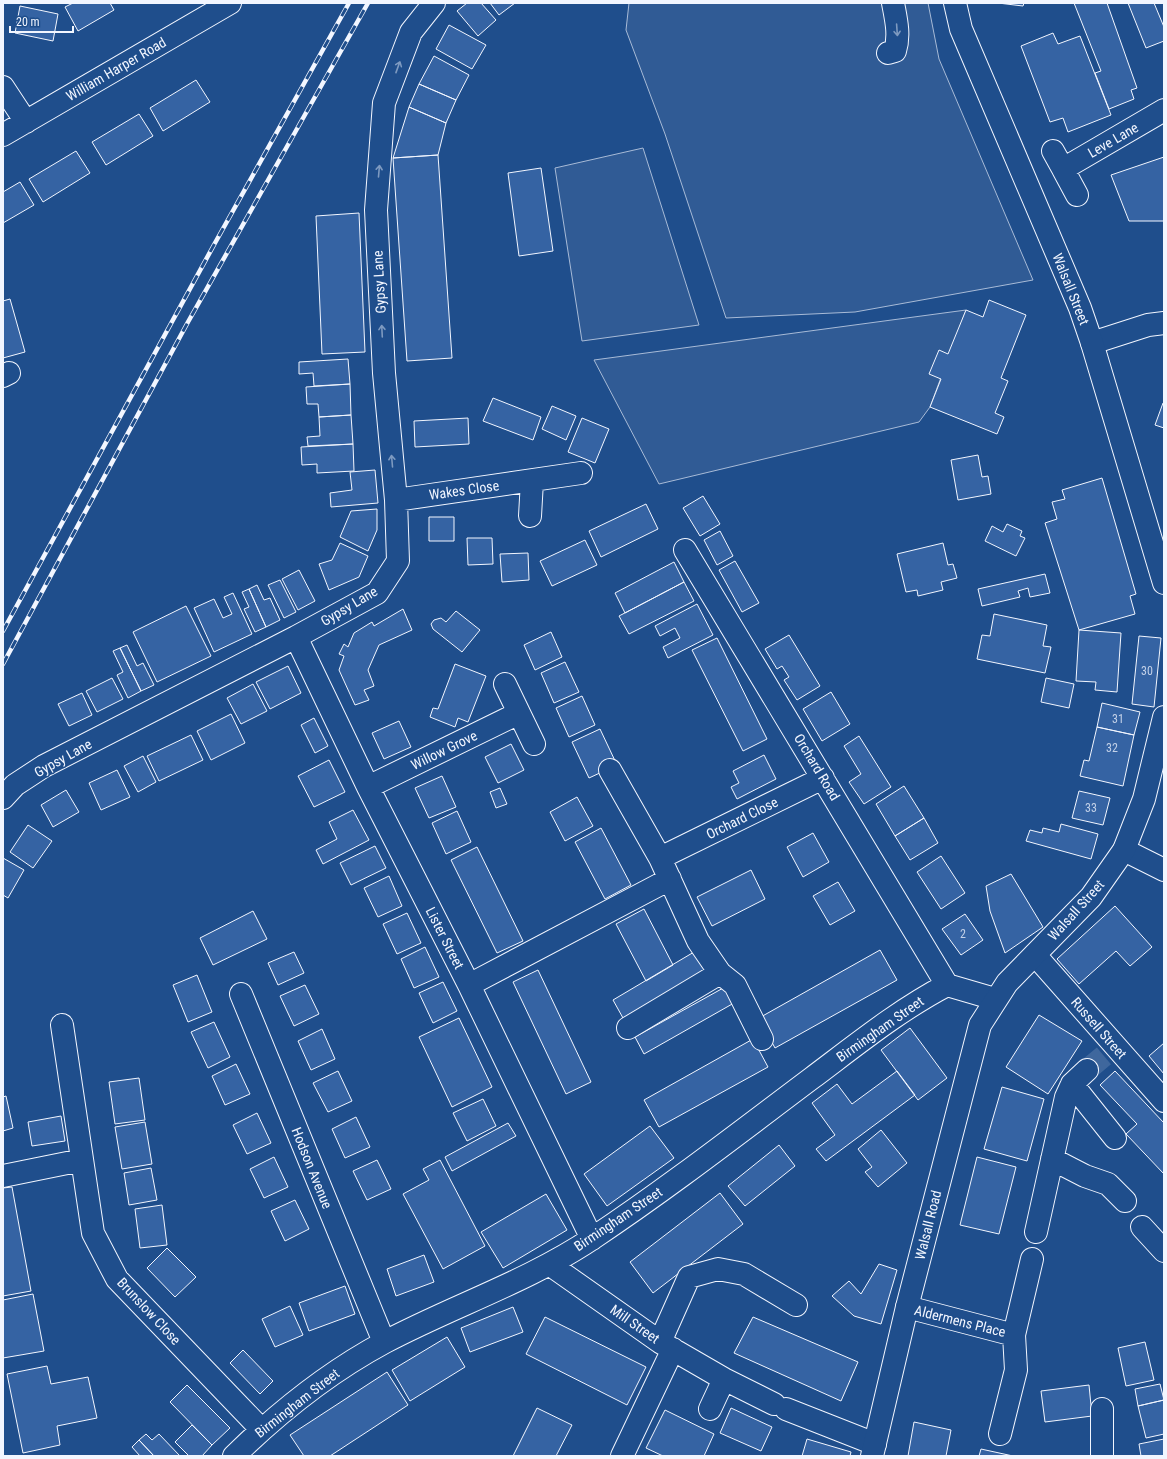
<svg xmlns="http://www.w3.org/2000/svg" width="1167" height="1459" viewBox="0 0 1167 1459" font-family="'Roboto Condensed',sans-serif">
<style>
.built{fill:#305b95;stroke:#a8bbd7}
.building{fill:#3563a3;stroke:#f2f6ff}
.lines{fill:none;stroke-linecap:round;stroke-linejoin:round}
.minor-tunnel{stroke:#3f679d;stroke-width:22;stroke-dasharray:22 11;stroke-linecap:butt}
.minor-casing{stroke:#f2f6ff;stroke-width:24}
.major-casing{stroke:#f2f6ff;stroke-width:24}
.minor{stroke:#1f4e8c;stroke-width:22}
.major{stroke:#1f4e8c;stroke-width:22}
.rail-casing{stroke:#f2f6ff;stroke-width:4.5}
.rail{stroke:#1f4e8c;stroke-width:3;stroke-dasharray:9;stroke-linecap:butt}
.oneway{stroke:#7e9ac0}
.labels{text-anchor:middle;stroke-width:3;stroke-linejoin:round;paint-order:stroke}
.number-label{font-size:12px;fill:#c3d1e8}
.street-label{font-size:14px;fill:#f2f6ff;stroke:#1f4e8c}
</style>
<rect width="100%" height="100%" fill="#1f4e8c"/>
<path class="built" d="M629,3H928L939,59L1033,280L855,312L726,318L665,134L626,30Z
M643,148L699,325L582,341L555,168Z
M966,310L930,407L919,422L659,484L594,360Z"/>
<path class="building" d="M73,3H110L114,10L78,31L65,7Z
M467,3H481L496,20L478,36L457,11Z
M490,3H515L499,15Z
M998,3H1024L1023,6Z
M1074,3H1107L1137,88L1131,90L1134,99L1109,109L1095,73L1101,71Z
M1128,3H1154L1164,27V41L1146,48Z
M20,6L58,14L53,41L15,33Z
M449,25L486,45L472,69L436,49Z
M1053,33L1058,44L1080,36L1111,115L1068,132L1063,118L1050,122L1021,46Z
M434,56L469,75L456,100L419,84Z
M196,80L210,102L163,131L150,108Z
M419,84L456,100L446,123L409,107Z
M409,107L446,123L438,155L393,158Z
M139,114L153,136L106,165L92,142Z
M76,151L90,173L43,202L29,179Z
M438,155L452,358L407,361L393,158Z
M1164,157V221H1129L1111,175Z
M541,168L553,251L519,256L508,173Z
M20,182L34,205L3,223V192Z
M359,213L365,352L322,354L316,216Z
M10,299L25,352L3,358V301Z
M989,300L1026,315L1001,378L1008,381L995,413L1004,417L997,434L930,407L941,379L929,374L939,350L948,354L966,310L983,317Z
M348,359L350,384L314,386L313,373L299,374V362Z
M350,384L351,415L319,417L318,404H307L306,387Z
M493,398L541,417L533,440L483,421Z
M1163,403H1164V428L1155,425Z
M552,406L576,416L566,440L542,429Z
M351,415L353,444L308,446L307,437L320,436L319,417Z
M468,418L469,444L415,447L414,421Z
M582,418L609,429L595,463L568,452Z
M353,444L354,471L317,473V464L302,465L301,447Z
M978,455L982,477L988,476L991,494L958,500L951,460Z
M375,470L378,503L331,507L330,493L352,490L350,472Z
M1102,478L1136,594L1130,596L1135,614L1079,630L1045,523L1057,519L1052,502L1065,499L1062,490Z
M703,496L720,524L700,536L683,508Z
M646,504L658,529L601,557L589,531Z
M377,509V530L368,551L340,537L351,511Z
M429,517H454V541H429Z
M1007,524L1022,531L1020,536L1025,538L1016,556L985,541L992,526L1003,532Z
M720,531L733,556L717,565L704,540Z
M467,538H492L493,564L468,565Z
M585,540L597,565L552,586L540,561Z
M340,543L368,556L359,577L329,590L319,564L332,560Z
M943,543L948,565L953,564L957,578L941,582L943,590L918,596L917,590L906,592L897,554Z
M528,553L529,580L502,582L500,554Z
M735,561L759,603L742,612L719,570Z
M674,562L684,582L625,613L615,593Z
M299,570L315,601L298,610L282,579Z
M1045,574L1050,593L1030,597L1028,588L1018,591L1020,597L982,606L978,589Z
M280,580L296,612L284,618L268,585Z
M684,582L694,601L629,634L619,616Z
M257,585L264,600L270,598L280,620L266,627L249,589Z
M249,589L266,627L255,632L244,609L249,607L242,592Z
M233,593L252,634L214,652L194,608L214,599L223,618L232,614L224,597Z
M697,604L713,635L668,658L663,647L680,638L675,628L660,636L655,626Z
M186,606L211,656L157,682L133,632Z
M403,609L412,630L379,645L368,670L374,686L364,690L369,700L355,705L339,670L344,656L339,654L344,644L348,647L354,633L372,622L374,626Z
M456,611L480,630L462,652L433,629L431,624L434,620L441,618L446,622Z
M994,614L1047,625L1043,646L1051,647L1045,673L977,659L982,635L990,636Z
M1079,630L1121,633L1117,692L1095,690L1096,682L1076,681Z
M551,632L562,657L535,670L524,645Z
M789,635L820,686L797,700L784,680L789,677L782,666L777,669L765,649Z
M1139,636L1161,638L1154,707L1132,704Z
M717,638L767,739L743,751L692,650Z
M127,645L137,666L143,663L154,685L141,691L120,648Z
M120,648L141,691L128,698L117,675L123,672L113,651Z
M565,662L579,692L554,703L541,673Z
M455,664L486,676L468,722L458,718L455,727L430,717L433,708L438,709Z
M288,666L301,693L270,709L256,682Z
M112,678L123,699L97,712L86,691Z
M1046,678L1074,684L1069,708L1041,702Z
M253,684L267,711L241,724L227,698Z
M831,692L850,724L822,741L803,709Z
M82,693L92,715L69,726L58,704Z
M582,696L595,725L569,737L556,708Z
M1102,703L1140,712L1134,735L1097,727Z
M231,714L245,743L211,760L197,731Z
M314,718L328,746L315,753L301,725Z
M399,721L411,747L384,759L372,733Z
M1097,727L1134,735L1123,786L1080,776L1084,760L1089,761Z
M600,729L617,765L589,778L572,742Z
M191,735L203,760L159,781L147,756Z
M859,736L891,787L864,804L849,782L861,774L844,746Z
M511,744L524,770L498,783L485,757Z
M764,755L776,779L737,799L731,787L739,783L733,771Z
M143,756L156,782L138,792L124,766Z
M329,760L345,792L314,807L298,776Z
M117,770L130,797L101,810L89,783Z
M442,776L456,807L429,818L415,788Z
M904,786L924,818L895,836L876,804Z
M500,788L507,804L496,808L490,792Z
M66,790L79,812L53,827L41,805Z
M1079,791L1110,798L1103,825L1072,818Z
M577,797L593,826L565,841L550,812Z
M353,810L369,840L323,864L316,850L337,839L329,822Z
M457,811L471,842L446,854L432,823Z
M924,818L938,843L910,860L895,836Z
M1061,824L1098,834L1091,859L1026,841L1030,830L1042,833L1043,828L1059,832Z
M28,825L52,841L33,868L10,852Z
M601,828L631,885L605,899L575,842Z
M813,833L829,862L803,877L787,847Z
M375,846L386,868L351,885L340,863Z
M477,847L523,941L497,953L451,860Z
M941,856L965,893L941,909L917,872Z
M3,858L24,870L8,898L3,895Z
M751,870L765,899L712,926L697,897Z
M1011,874L1043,927L1005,953L990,911L986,886Z
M389,876L402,906L378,917L364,888Z
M838,882L855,911L830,925L813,896Z
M1115,906L1152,947L1130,966L1116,951L1079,984L1057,959Z
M644,909L673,965L646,981L616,924Z
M253,911L267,939L213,965L200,938Z
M407,913L421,943L397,954L383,924Z
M965,914L983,940L961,955L942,929Z
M425,947L439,977L414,988L401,959Z
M880,950L897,980L775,1048L759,1018Z
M294,952L304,973L278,985L268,963Z
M694,952L705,970L623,1018L613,1000Z
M538,970L591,1082L566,1094L513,982Z
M197,975L212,1012L188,1022L173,985Z
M443,982L457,1011L433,1023L419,993Z
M305,985L319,1014L294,1026L280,996Z
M725,987L734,1003L644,1054L635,1037Z
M1039,1015L1082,1041L1048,1094L1006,1067Z
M459,1018L492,1087L452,1107L419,1037Z
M214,1022L230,1057L208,1068L191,1032Z
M910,1028L947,1078L918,1100L881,1050Z
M322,1029L335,1059L311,1070L298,1041Z
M753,1039L768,1067L659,1127L644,1100Z
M1164,1043V1074L1149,1056Z
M236,1064L250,1094L225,1105L212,1076Z
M338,1071L352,1101L328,1112L313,1083Z
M897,1071L915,1095L826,1161L816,1149L835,1135L812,1103L837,1084L852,1104Z
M1115,1071L1164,1123V1174L1126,1134L1137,1124L1100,1085Z
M139,1078L145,1120L115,1124L109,1082Z
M1002,1087L1044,1099L1027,1161L984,1149Z
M6,1096L13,1128L3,1131V1097Z
M483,1099L496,1126L467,1141L453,1113Z
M257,1113L271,1143L247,1154L233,1125Z
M61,1116L65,1141L32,1146L28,1122Z
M356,1117L370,1147L345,1158L332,1129Z
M145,1122L152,1164L122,1169L115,1127Z
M508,1123L516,1136L452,1171L445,1157Z
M650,1126L674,1158L607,1206L584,1174Z
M881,1130L907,1163L878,1187L865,1172L872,1167L858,1149Z
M779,1145L795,1166L745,1206L728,1186Z
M274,1157L288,1187L264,1198L250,1169Z
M977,1157L1016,1167L999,1234L960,1225Z
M377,1160L391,1189L367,1200L353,1171Z
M440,1160L485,1246L443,1269L403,1194L429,1180L423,1169Z
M151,1168L157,1200L129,1205L124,1173Z
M12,1187L31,1291L3,1296V1188Z
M720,1193L743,1224L653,1293L630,1262Z
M546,1194L567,1230L503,1268L481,1232Z
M295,1200L309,1229L285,1241L271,1211Z
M162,1205L167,1245L140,1248L135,1209Z
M167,1248L196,1277L175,1297L147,1268Z
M424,1255L434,1282L396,1296L387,1269Z
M879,1264L897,1270L881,1324L854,1316L832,1296L849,1281L861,1294Z
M345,1286L355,1314L309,1331L299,1303Z
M33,1294L44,1351L3,1358V1300Z
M290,1306L303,1335L275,1347L262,1319Z
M513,1307L523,1332L470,1352L461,1328Z
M545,1317L646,1367L627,1405L526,1354Z
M753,1317L858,1362L841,1401L734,1353Z
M447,1337L465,1367L410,1401L392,1370Z
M1145,1342L1154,1380L1126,1386L1118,1348Z
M243,1350L273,1381L260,1394L230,1363Z
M47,1366L51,1384L88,1377L97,1418L57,1426L60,1445L23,1453L7,1374Z
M387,1372L408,1405L330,1456H304L290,1435Z
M1160,1384L1164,1400L1138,1406L1135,1389Z
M187,1385L230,1428L212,1445L170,1402Z
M1089,1385L1092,1416L1045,1422L1041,1391Z
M1164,1400V1434L1146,1438L1138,1406Z
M537,1408L572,1425L556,1456H513Z
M731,1408L772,1427L761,1451L720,1433Z
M665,1410L714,1434L704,1456H663L646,1448Z
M914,1422L951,1430L946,1456H908Z
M192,1425L212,1445L202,1456H189L175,1442Z
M146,1434L152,1440L159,1434L180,1456H154L139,1440Z
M807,1439L851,1452L850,1456H802Z
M1164,1439V1456H1141L1139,1444Z
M139,1440L154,1456H140L132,1447Z
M981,1449L1013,1456H979Z"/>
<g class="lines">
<path class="minor-tunnel" d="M1087,1070L1105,1055"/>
<g class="minor-casing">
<path id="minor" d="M888,53L895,51C900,35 896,19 893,3
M3,87L26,122
M3,135L230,3
M1053,151L1063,169
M1077,195L1063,169L1164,110
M1092,343L1148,325L1164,323
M3,376L9,373
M396,500L581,473
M530,516L532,481
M685,550L947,985
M296,637L368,787L469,985L592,1239
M505,684L534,744
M610,770L660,858L698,941L720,973L735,985L762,1039
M368,787L519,713
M3,798L15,785L44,766L296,637L377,593L398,561L396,500L384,373L376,210L384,103L411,32L434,3
M1124,850L1164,870
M660,858L823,778
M1035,955L1164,1101
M469,985L670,879
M241,994L384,1342
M62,1025L93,1233L117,1279L261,1429
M628,1028L720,973
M1072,1084L1115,1138
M1052,1159L1085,1176L1108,1184L1125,1201
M3,1176L82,1160
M1142,1227L1164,1251
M1036,1232L1066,1097L1072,1084L1087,1070
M549,1264L660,1342L724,1379L774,1404
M907,1307L1014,1335
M660,1342L689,1277L718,1269L744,1274L796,1305
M710,1409L724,1379
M786,1409L875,1444
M1102,1409V1456
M1000,1434L1016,1370L1014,1335L1032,1259
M234,1456C279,1412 329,1372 385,1342C453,1306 529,1281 593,1238C668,1188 740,1132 812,1078C856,1045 899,1010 947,985L995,999
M622,1456L673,1349"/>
</g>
<g class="major-casing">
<path id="major" d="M955,3L961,29L1080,308L1092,343L1164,583
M872,1456L907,1307L980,1025L1007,983L1091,897L1124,850L1144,799L1164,717"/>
</g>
<use href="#minor" class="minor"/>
<use href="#major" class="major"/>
<g class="rail-casing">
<path id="rail" d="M3,631L215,243L349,3
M3,664L188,322L368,3"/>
</g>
<use href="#rail" class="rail"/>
</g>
<defs><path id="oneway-shaft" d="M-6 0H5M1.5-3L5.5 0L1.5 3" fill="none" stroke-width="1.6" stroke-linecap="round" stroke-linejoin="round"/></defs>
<g class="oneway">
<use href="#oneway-shaft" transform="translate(897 30) rotate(86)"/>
<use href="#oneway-shaft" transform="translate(398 67) rotate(-70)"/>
<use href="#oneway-shaft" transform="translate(379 171) rotate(-85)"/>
<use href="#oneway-shaft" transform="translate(382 331) rotate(-93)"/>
<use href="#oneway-shaft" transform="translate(392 461) rotate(-95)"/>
</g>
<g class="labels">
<g class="number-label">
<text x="1147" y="675">30</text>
<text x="1118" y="723">31</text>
<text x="1112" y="752">32</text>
<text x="1091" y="812">33</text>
<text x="963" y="938">2</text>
</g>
<g class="street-label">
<text transform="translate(116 69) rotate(-30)" y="5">William Harper Road</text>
<text transform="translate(1113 140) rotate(-30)" y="5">Leve Lane</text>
<text transform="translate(379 282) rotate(-93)" y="5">Gypsy Lane</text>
<text transform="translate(1071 289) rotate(68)" y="5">Walsall Street</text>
<text transform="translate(464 490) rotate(-8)" y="5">Wakes Close</text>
<text transform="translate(349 606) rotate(-31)" y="5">Gypsy Lane</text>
<text transform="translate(444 750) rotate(-26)" y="5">Willow Grove</text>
<text transform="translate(63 758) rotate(-29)" y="5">Gypsy Lane</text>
<text transform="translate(817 767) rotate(59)" y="5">Orchard Road</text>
<text transform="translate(742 818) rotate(-26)" y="5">Orchard Close</text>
<text transform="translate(1076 910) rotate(-48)" y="5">Walsall Street</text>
<text transform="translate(445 938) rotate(63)" y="5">Lister Street</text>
<text transform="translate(1099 1028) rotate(49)" y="5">Russell Street</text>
<text transform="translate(880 1029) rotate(-35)" y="5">Birmingham Street</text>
<text transform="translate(312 1168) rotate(68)" y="5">Hodson Avenue</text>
<text transform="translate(618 1219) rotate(-34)" y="5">Birmingham Street</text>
<text transform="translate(928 1225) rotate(-76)" y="5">Walsall Road</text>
<text transform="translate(149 1311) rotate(47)" y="5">Brunslow Close</text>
<text transform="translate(960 1321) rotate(14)" y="5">Aldermens Place</text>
<text transform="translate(635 1324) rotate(35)" y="5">Mill Street</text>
<text transform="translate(297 1403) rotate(-38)" y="5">Birmingham Street</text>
</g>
</g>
<rect width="1167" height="1459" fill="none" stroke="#f2f6ff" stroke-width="8"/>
<path d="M10 26v6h63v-6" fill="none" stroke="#f2f6ff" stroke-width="2"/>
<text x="16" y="26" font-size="12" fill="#f2f6ff" stroke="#1f4e8c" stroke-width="3" paint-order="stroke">20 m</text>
</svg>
